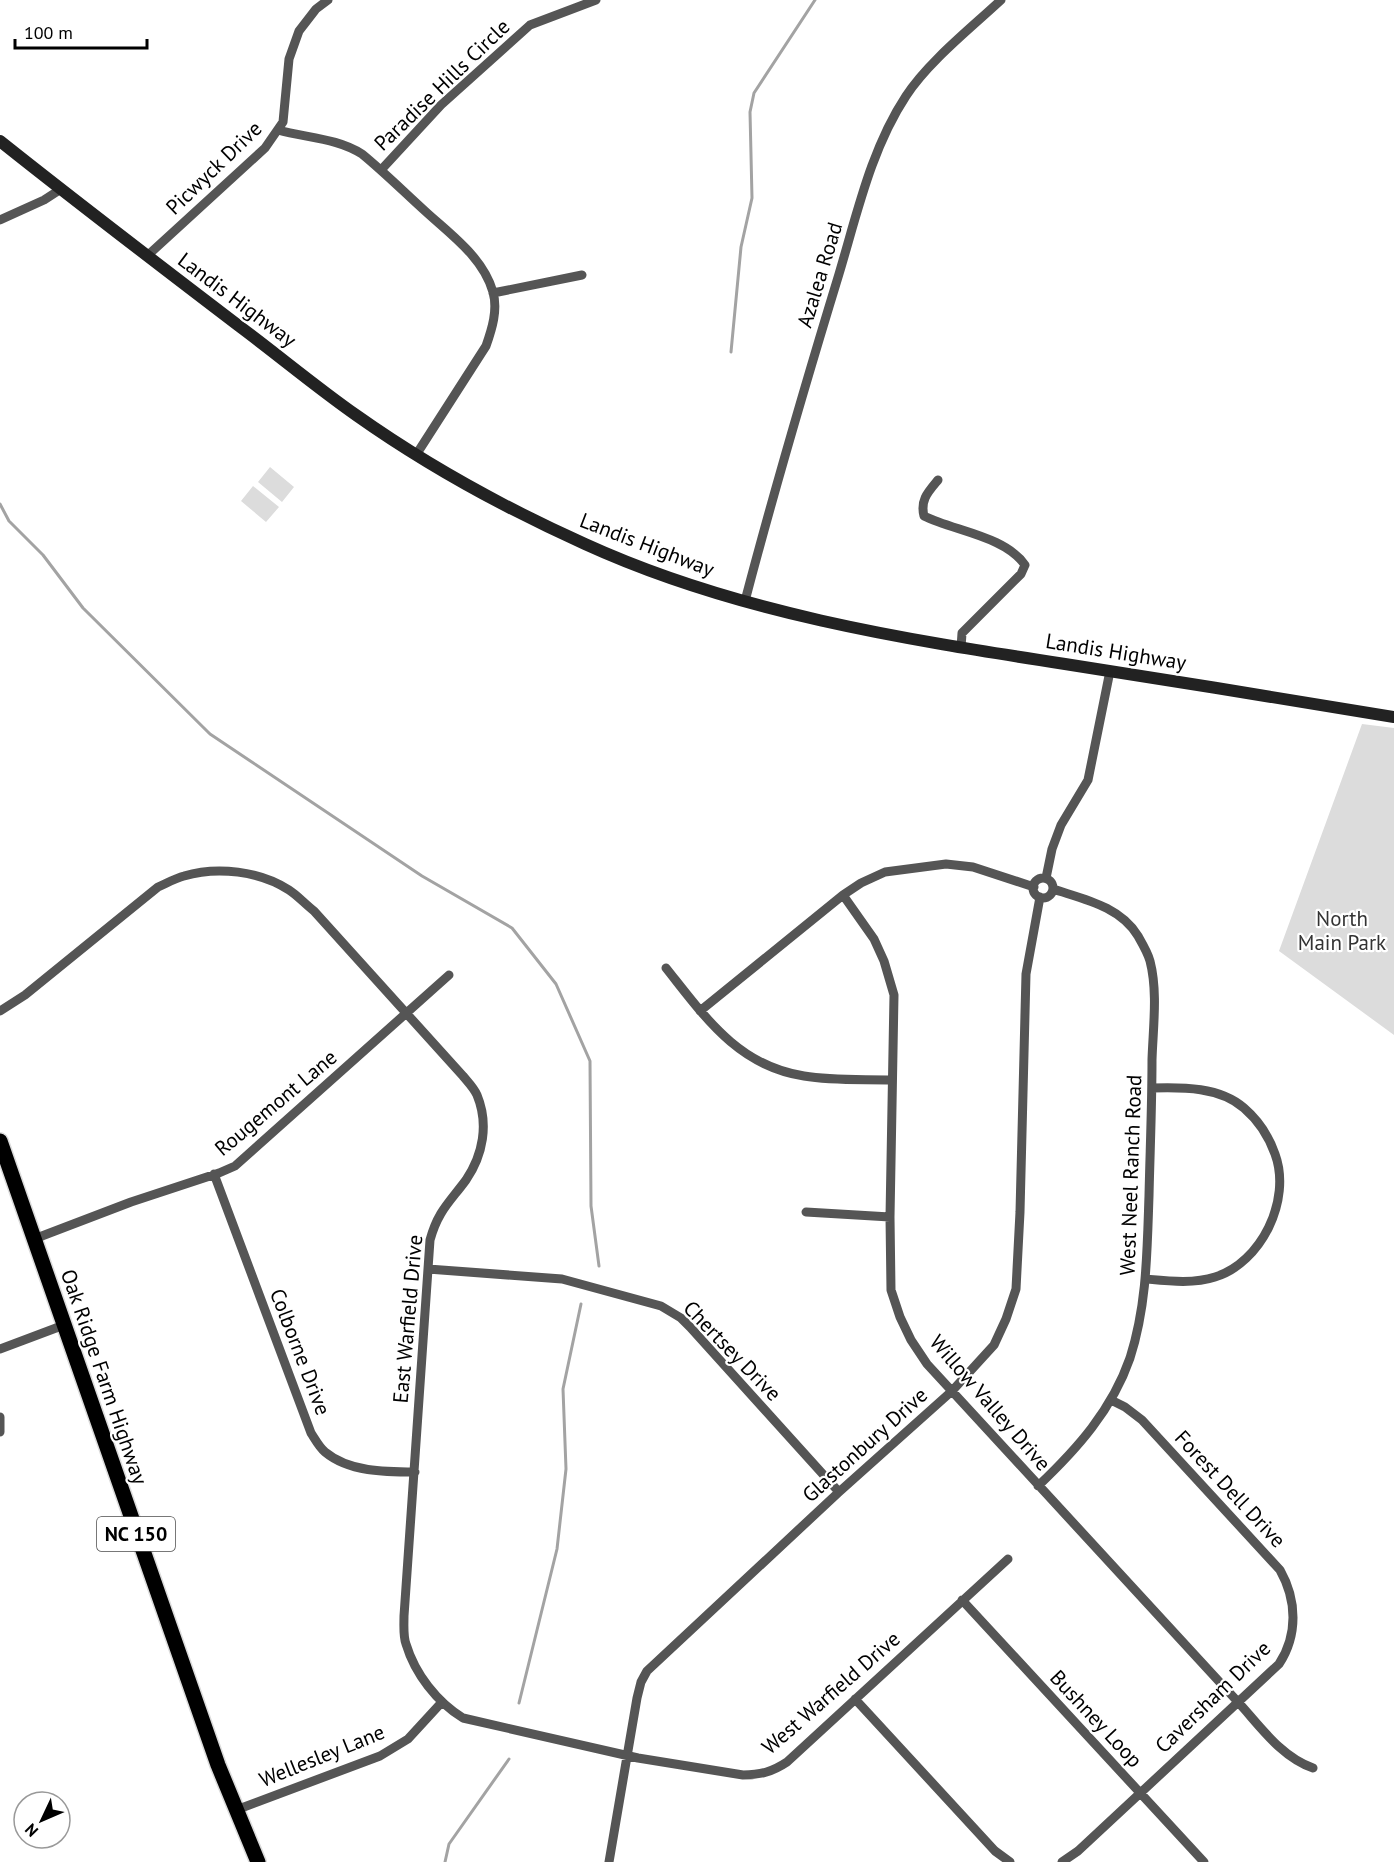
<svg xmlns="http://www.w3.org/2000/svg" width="1394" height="1862" viewBox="0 0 1394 1862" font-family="'PT Sans',sans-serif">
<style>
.green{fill:#dcdcdc}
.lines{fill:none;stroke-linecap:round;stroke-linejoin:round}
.stream{stroke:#a3a3a3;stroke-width:3}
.primary-casing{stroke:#dbdbdb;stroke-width:18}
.street{stroke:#555;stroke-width:9}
.secondary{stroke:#222;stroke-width:12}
.primary{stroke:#000;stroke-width:15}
.labels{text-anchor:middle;stroke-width:4.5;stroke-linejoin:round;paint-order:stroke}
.shield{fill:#fff;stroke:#4c4c4c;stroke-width:1.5}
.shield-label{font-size:20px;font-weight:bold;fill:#000}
.street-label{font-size:21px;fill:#000;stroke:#fff}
.park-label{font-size:21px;fill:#333;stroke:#fff}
</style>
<rect width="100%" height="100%" fill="#fff"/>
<path class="green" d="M270,467L294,487L282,502L258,482Z
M253,486L279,507L266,522L241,501Z
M1362,724L1394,728V1035L1279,951Z"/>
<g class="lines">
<path class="stream" d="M731,352L741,247L752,198L750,112L754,93L815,0
M0,504L9,521L43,555L83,608L210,734L422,876L512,928L556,984L590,1061L591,1206L599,1266
M519,1703L557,1549L566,1469L563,1389L581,1304
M445,1862L449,1844L509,1759"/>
<g class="primary-casing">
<path id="primary" d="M0,1141L218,1765L258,1862"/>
</g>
<path class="street" d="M278,130C307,138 337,138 362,154C384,172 404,192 425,211C450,234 483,257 493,292C498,310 492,329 486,346L416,455
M381,170L441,105L530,25L596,0
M0,220L44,200L61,189
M147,256L265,148L283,122L289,59L299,31L316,9L328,0
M493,293L582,275
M938,480C928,492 920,500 924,516C954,531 1005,536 1025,565L1021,574L962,633L961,648
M745,601C774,491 806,382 839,274C857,214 871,149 906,96C928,62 971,28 1001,0
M1046,878L1052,849L1061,825L1088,780L1110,671
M1033 888a10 10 0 1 1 20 0a10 10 0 1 1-20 0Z
M843,895L874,939L884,961L894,995L890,1217L891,1290L900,1317L911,1340L927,1364L1238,1702C1260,1726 1281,1757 1313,1768
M666,968C705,1017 738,1066 804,1076C833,1081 863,1079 892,1080
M0,1011L25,995L158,887C167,883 176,878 184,876C217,866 260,871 289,890C297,895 305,904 314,911L463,1076C468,1082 474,1088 477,1095C489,1124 483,1155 466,1180C449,1203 438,1211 430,1240L404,1616C404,1625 403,1636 406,1644C415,1674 437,1702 463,1718L638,1758L743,1775C760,1775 772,1772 787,1762L1008,1559
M700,1011L843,895L861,883L885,872L946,864L973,867L1034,887
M214,1174L311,1433C315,1439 319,1447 325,1452C349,1472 385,1472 415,1472
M806,1212L890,1217
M34,1239L131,1202L219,1173L235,1166L449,975
M428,1269L562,1279L661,1306L681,1318L690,1327L839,1492
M1146,1279C1168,1281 1194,1284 1215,1277C1261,1263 1292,1200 1275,1154C1269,1137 1258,1120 1244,1108C1220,1087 1183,1087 1152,1088
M0,1349L64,1325
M0,1417V1432
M1038,1486C1077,1449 1112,1410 1130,1358C1147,1305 1147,1252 1149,1196C1150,1151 1152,1106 1152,1060C1153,1028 1158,992 1150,961C1148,953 1142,943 1138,936C1120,906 1083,899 1053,889
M962,1600L1204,1862
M855,1699L995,1851L1010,1862
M236,1810L380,1756L408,1739L442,1702
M609,1862L637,1698L641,1682L647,1671L839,1492L952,1391L994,1345L1006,1319L1016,1289L1020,1212L1026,974L1040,897
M1062,1862L1078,1851L1279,1664C1298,1635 1297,1600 1280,1570L1142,1420L1125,1407L1111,1400"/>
<path class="secondary" d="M0,141C79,204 159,265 239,326C278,355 316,387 356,415C428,466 505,508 585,544C736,613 903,639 1065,664C1175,681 1284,699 1394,717"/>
<use href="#primary" class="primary"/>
</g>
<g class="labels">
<rect class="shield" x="97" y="1517" width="78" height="34" rx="4.5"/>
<g class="shield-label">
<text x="136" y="1541">NC 150</text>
</g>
<g class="street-label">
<text transform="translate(442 85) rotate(-44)" y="7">Paradise Hills Circle</text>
<text transform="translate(214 168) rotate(-44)" y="7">Picwyck Drive</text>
<text transform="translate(820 275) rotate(-73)" y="7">Azalea Road</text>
<text transform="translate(237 300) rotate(37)" y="7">Landis Highway</text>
<text transform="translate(647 545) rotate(21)" y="7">Landis Highway</text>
<text transform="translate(1116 652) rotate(9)" y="7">Landis Highway</text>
<text transform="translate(276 1103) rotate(-40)" y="7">Rougemont Lane</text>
<text transform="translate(1131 1175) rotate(-88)" y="7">West Neel Ranch Road</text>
<text transform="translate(408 1319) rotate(-85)" y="7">East Warfield Drive</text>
<text transform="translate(732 1351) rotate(46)" y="7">Chertsey Drive</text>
<text transform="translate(300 1352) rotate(69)" y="7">Colborne Drive</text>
<text transform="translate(104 1377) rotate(71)" y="7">Oak Ridge Farm Highway</text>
<text transform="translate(990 1403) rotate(49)" y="7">Willow Valley Drive</text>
<text transform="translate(865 1445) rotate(-42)" y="7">Glastonbury Drive</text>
<text transform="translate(1230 1489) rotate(47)" y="7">Forest Dell Drive</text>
<text transform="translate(831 1693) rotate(-41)" y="7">West Warfield Drive</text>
<text transform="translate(1213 1697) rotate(-44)" y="7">Caversham Drive</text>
<text transform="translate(1096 1719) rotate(47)" y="7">Bushney Loop</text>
<text transform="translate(322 1756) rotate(-22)" y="7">Wellesley Lane</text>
</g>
<g class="park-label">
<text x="1342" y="926">North<tspan x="1342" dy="24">Main Park</tspan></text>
</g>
</g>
<g transform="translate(42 1820) rotate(226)"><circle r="28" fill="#ffffff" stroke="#999999" stroke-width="1.5"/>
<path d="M0-4.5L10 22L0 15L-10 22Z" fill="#000000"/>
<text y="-9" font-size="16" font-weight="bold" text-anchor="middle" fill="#000000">N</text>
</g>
<path d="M15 39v9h132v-9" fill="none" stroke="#000000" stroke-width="3"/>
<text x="24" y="39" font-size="18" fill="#000000" stroke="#ffffff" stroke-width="4.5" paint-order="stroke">100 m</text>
</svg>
